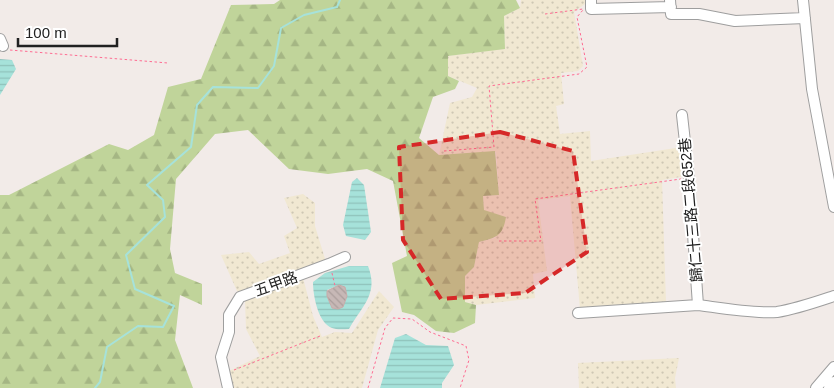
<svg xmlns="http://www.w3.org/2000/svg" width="834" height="388" viewBox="0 0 834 388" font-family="Arial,'Noto Sans TC',sans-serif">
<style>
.farmland{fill:url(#farmland-dots)}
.forest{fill:url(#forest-firs)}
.water{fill:url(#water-rules);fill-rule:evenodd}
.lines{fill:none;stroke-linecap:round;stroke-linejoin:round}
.stream{stroke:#a6e2da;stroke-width:2}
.building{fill:url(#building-back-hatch);stroke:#c5aba9}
.minor-casing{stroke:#9e9e9e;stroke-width:12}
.path{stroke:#ff6c92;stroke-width:1;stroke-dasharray:2.5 2.5;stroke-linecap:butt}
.minor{stroke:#fff;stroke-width:10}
.marked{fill:#d62828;fill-opacity:0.2;stroke:#d62828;stroke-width:4;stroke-dasharray:10 6;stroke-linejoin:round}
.labels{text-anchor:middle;stroke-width:4;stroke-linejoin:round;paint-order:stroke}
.street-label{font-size:15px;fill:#212121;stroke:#fff}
</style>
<defs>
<pattern id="farmland-dots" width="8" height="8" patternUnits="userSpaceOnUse" patternTransform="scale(1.25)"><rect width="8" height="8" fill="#f1e8d2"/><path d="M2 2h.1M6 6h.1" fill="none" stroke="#cec7b4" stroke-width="1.8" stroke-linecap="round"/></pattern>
<pattern id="forest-firs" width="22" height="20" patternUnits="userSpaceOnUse" patternTransform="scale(1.25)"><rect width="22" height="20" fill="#c0d49a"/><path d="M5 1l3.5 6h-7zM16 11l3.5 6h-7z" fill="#a5b684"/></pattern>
<pattern id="water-rules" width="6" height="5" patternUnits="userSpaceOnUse" patternTransform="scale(1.25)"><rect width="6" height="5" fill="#a6e2da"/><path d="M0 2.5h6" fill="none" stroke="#8fc2bb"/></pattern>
<pattern id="building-back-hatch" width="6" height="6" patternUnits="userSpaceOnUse" patternTransform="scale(1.25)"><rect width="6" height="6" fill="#c7b8b6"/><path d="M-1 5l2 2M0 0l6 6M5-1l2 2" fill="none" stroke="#ab9e9c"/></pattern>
</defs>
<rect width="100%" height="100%" fill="#f2ebe8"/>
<path class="farmland" d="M521,0H585V4L574,12L583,66L578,71L561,73L564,104L556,106L560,134L590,131L591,161L682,147L686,176L662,180L666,302L580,309L570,196L538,200L547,271L533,274L535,298L476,305L465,302V276L474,267L479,242L495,238L506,217L484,211L483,196L499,195L496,152L439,155L450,103L472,97L477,88L448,76V56L505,48L504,16L520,8Z
M303,194L315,203V226L326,262L301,270L313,316L322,337L335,332L352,333L379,291L394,307L378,330L362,388H233L227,372L260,356L246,329L245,301L237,291L221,255L249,252L259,264L290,253L284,236L297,228L284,198Z
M679,358L675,378L676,388H579L578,363Z"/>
<path class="forest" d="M280,0H516L520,8L504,16L505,49L448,56V76L459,81L455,89L433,97L419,138L439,155L495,151L499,195L483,196L484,210L506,217C503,236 496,238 479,242L474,267L465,276V302L476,305L475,323L454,333L436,331L414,315L402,312L392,263L407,256L393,181L367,169L328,174L289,169L248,130L215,134L176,179L170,249L175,273L202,284V305L180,295L175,340L193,388H0V195H9L109,144L128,150L154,135L168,87L201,79L231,5L274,4Z"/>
<path class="water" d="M0,59L12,60L16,69L0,95Z
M357,178L364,185L371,232L365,240L346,236L343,225L352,182Z
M349,266H368C379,294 362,306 349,329C344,329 337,330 332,328C318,323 313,295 313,282L325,273ZM339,285L345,287L347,296L343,307L338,309L332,308L327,296V290Z
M406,334L426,345L448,346L454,365L442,383V388H380L395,338Z"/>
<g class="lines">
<path class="stream" d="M95,388L100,382L107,347L138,326L163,327L174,306L135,289L126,255L165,217L163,200L147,185L191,147L197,105L213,87L258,88L274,66L281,28L304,15L337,7L340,0"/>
</g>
<path class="building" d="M339,285L345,287L347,296L343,307L338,309L332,308L327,296V291Z"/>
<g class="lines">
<g class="minor-casing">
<path id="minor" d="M591,0V9L671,7
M670,0L671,14H699L735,21L805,18
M803,0L812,89L834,207
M0,39L3,46
M682,115L689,178L698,305C721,308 755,314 777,312C796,309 816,302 834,296
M578,313L698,305
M228,388L221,357L229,332V315L240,297L329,264L345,257
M816,388L834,367
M829,388L834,382"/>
</g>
<path class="path" d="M545,14L583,9
M10,50L168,63
M444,151L494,147L489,86L579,74L587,67L577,17L583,10
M499,241H541L535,199L681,179
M332,273L335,286
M234,370L320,336
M368,388L385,328L393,318L412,319L430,332L466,346L469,360L460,388"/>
<use href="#minor" class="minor"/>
</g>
<path class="marked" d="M500,132L573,151L587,252L525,293L441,299L403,240L399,147Z"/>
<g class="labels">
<g class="street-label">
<text transform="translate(691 210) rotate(-95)" y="5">歸仁十三路二段652巷</text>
<text transform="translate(276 284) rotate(-20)" y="5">五甲路</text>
</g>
</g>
<path d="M18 38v8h99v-8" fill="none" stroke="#212121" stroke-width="2.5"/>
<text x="25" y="38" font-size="15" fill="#212121" stroke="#ffffff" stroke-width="4" paint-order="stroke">100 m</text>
</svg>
